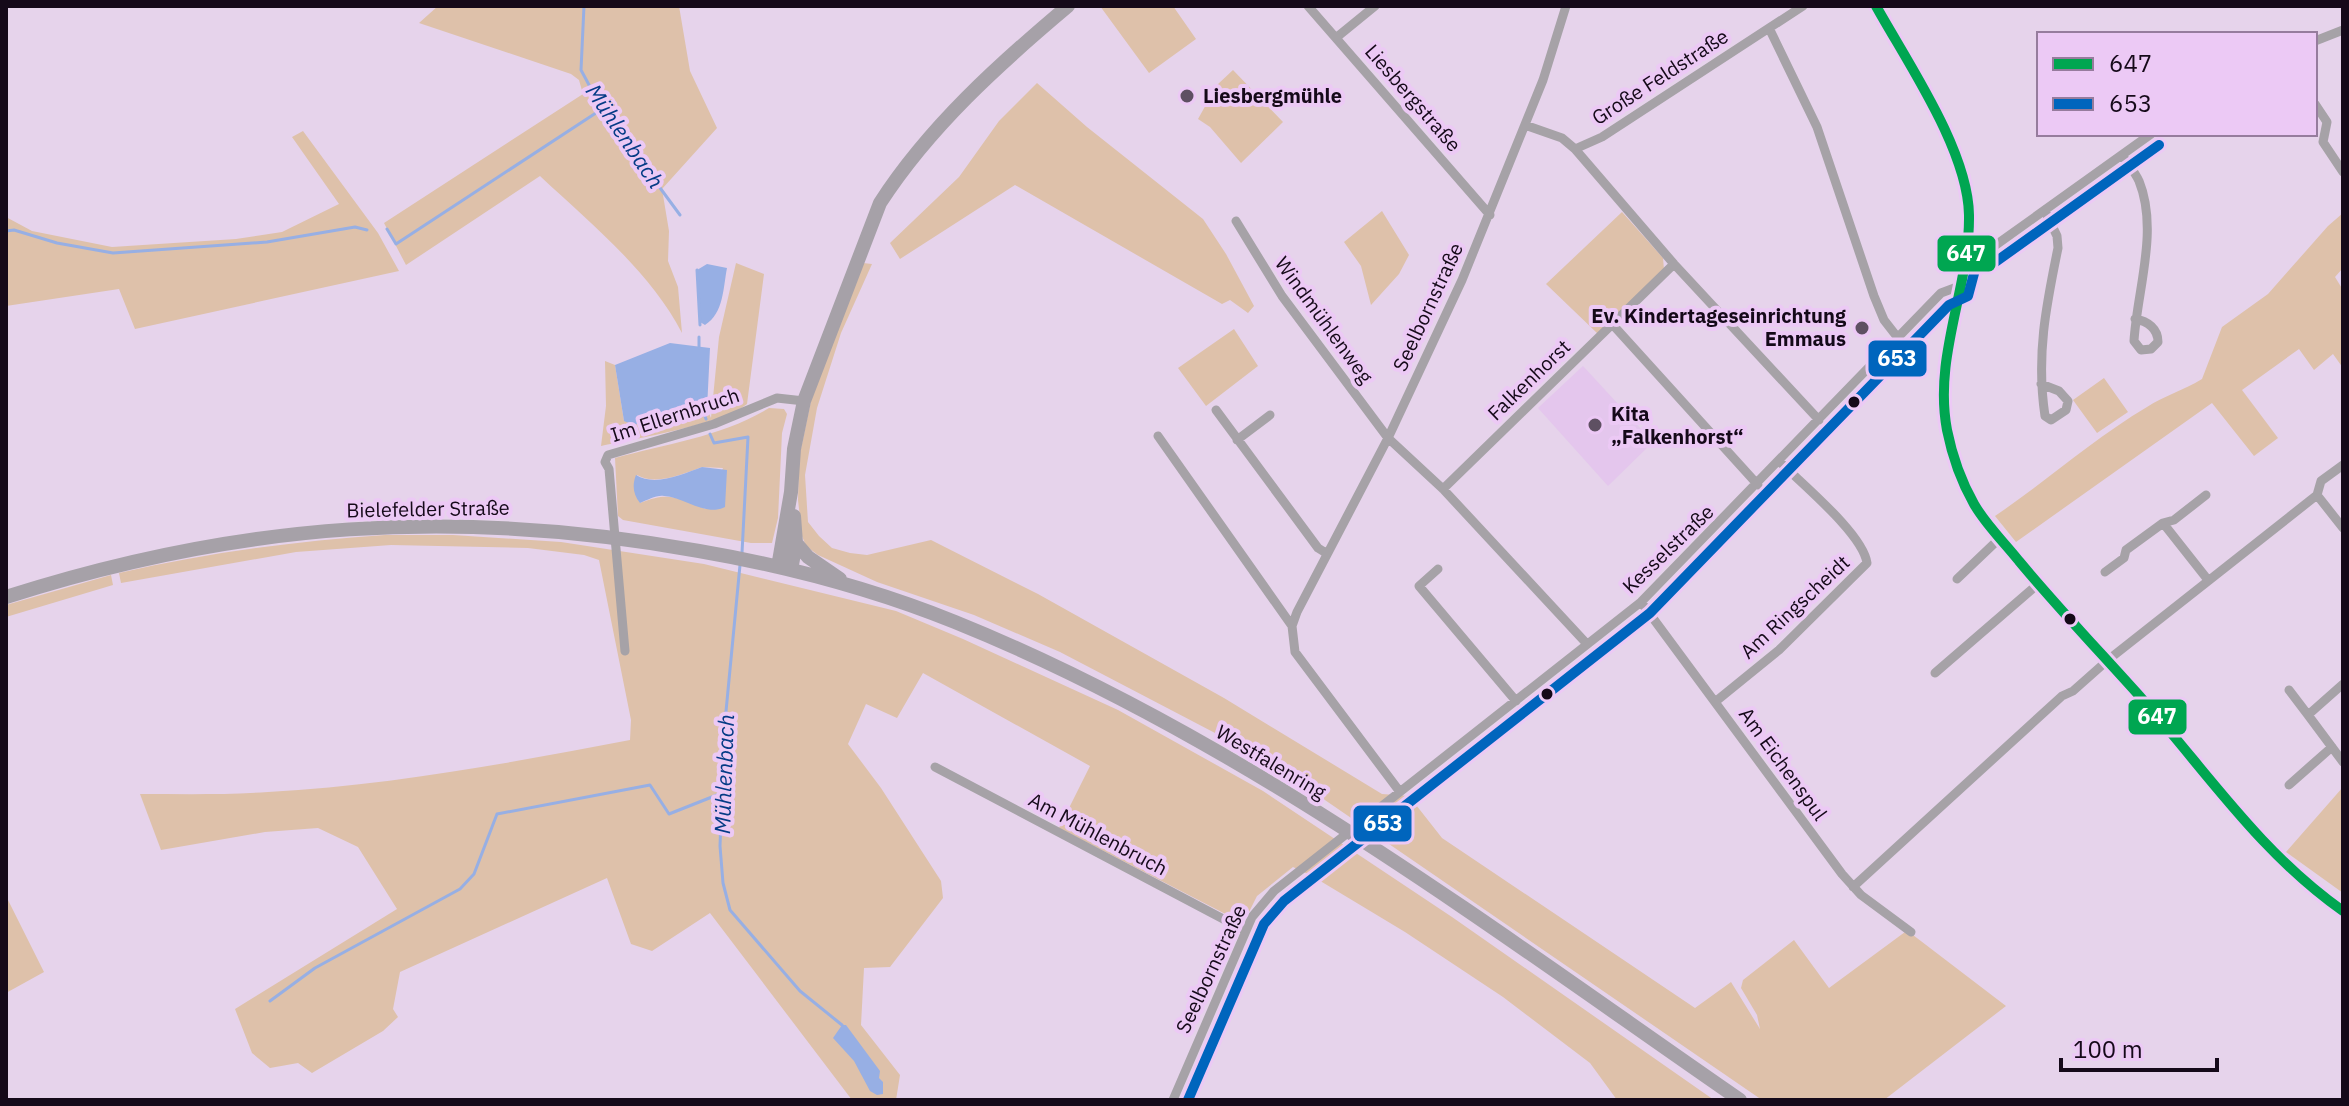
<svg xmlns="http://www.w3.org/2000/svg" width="2349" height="1106" viewBox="0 0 2349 1106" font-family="'IBM Plex Sans',sans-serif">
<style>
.built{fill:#e4c6ed}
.green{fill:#dec1aa;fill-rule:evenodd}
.water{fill:#97afe4}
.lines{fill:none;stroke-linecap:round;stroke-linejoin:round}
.stream{stroke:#97afe4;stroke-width:3}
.street{stroke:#a6a2a7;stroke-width:9}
.secondary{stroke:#a6a1a8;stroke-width:14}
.bus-1-casing{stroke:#ecc9f5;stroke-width:16}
.bus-2-casing{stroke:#ecc9f5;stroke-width:16}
.bus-1{stroke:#00a651;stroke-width:10}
.bus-2{stroke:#0065bd;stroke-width:10}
.poi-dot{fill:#5e5062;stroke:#ecc9f5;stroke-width:3}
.bus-dot{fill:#150919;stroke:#ecc9f5;stroke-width:3}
.labels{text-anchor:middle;stroke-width:8;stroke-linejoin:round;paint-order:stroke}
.street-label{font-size:20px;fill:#150919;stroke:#ecc9f5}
.poi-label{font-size:20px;font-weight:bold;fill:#150919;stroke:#ecc9f5;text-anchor:start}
.water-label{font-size:22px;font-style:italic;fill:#043b86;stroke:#ecc9f5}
.line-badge{stroke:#ecc9f5;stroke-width:3}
.badge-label{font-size:22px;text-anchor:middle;font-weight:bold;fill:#fff}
</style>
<rect width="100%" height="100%" fill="#e6d3eb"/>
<path class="built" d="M1583,366L1653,442L1608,486L1538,408Z"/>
<path class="green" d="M438,6H679L690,71L717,128L662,189L669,231L668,261L678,287L682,333C650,271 590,223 540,176L406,265L384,223L583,94L579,80L571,74L419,23Z
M1100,6H1173L1196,39L1149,73Z
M1233,70L1283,122L1241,163L1210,127L1198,119L1217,85Z
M1037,83L1087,127L1203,219L1226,254L1254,306L1248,313L1230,300L1222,304L1015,185L900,259L890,243L959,177L999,121Z
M303,131L378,233L399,271L135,329L119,289L6,306V217L32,231L112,247L236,239L282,232L339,204L292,137Z
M1382,211L1409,255L1399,274L1371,305L1361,266L1344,242Z
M1622,212L1663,258L1664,270L1598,334L1546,284Z
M2343,213V268L2335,277L2343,290V368L2333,354L2314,370L2299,349L2242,390L2278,438L2254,456L2212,403L2016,542L1995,516C2047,481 2093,439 2147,407C2164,396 2184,390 2202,379L2222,327L2268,294L2328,226Z
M736,263L764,274L747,404C723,424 634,439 601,446L606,406L605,361L615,365L624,421L657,422L707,409L711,418L719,337Z
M863,263L872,264L841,333L817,408L805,475L808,522L819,536L832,548L850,553L867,555L931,540L1038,594L1224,698L1382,794L1409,796L1442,838L1695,1008L1731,982L1760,1029L1757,1015L1741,988L1743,980L1794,940L1829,988L1905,932L1913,935L2006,1006L1884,1100H1762L1322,798L1215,733L1060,652L974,615L877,582L818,555L806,546L802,536L798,500L799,458L812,396Z
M1234,329L1258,366L1206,406L1178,368Z
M2104,378L2128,412L2097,433L2073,400Z
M769,408L784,409L787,414L782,433L778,518L772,543H751L623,520L618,516L615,458C666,444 724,436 769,408ZM702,467L723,468L706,509C677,498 670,491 640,503L637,475C656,486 683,474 702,467Z
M385,535H453L561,542L704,564L896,611L963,639L1118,710L1263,791L1452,917L1714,1100H1617L1590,1063L1503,997L1405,932L1312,876L1293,867L1257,896L1246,918L1239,921L1059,828L1090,766L923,673L897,718L866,704L848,744L881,788L941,881L943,898L890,967L864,968L861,1025L900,1075L896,1100H852L710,913L652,951L631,944L607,878L400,972L393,1009L398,1017L383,1031L312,1073L298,1063L270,1068L252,1053L235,1009L397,909L358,847L318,828L265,832L161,850L140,794C183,794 226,795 268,792C390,785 510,763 630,740L631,720L599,560L584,555L528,548L391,545L296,552L121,583L119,573C207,553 295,541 385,535Z
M111,575L113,585L6,617V605Z
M2343,787V893L2286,852Z
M6,896L44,972L6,993Z"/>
<path class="water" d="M707,264L727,268C723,288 724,313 705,325L700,322L697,270Z
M670,343L710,348L707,409C685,414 643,432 624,421L615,365Z
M702,467L727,470L725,507C706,517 684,497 664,496C656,495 648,500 640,503C633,494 632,485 636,475C655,487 683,474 702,467Z
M842,1025H846L880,1071L879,1078L883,1082V1094L877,1095L870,1091L854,1061L833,1038Z"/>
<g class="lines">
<path class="stream" d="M584,6L581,70L602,109L680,215
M387,229L396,244L602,109
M6,231L14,230L57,243L113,253L267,242L355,227L367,230
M697,270L700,325
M699,348V337
M702,408L706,419
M710,434L714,443L748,437L742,553
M740,565L720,774L722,793L720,846L723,883L730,910L800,991L842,1025
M270,1001L315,968L460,889L474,874L497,814L650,785L669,814L722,793"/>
<path class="street" d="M1308,6L1490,215
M1876,6C1903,57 1970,159 1969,214C1967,285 1933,352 1946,424C1950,451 1961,480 1974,504C1985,522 2002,540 2015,556C2056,606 2101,653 2144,701C2208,772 2261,860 2343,911
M1769,28L1817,127L1874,296L1884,320L1898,338
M1337,37L1375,6
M2315,41L2343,30
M2315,104L2327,122L2323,142L2343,172
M1525,125L1562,138L1575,149L1674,264L1819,420
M1575,149L1602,137L1803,6
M2122,155C2128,164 2135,172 2139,181C2159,230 2137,291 2134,341L2141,350L2151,349L2158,342C2158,329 2148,321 2135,319
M1236,221L1282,296L1388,438L1443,489L1587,644
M1965,253L1986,252L2151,134
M1613,325L1758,485
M2041,384L2059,391L2068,401L2066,410L2051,420L2045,416C2036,356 2046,306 2058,248L2057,236L2045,211
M1216,410L1318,548L1326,553
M1158,436L1292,626
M1237,440L1270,415
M1443,489L1674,264
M2317,495L2343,528
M2163,523L2208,580
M1438,569L1419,586L1516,701
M2105,572L2124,558L2126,550L2163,523L2174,520L2206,495
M1957,579L2000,538
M1641,602L1842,874L1861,895L1911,932
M625,651L609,469L605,462L608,455L714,424L777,398L804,401
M1935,673L2038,584
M2289,690L2308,715L2343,684
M1715,702L1779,650L1867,563C1863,534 1802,484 1780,462
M2308,715L2343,762
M935,767L1246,931
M2289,785L2332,747
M1400,792L1295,652L1292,626L1297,612L1388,438L1462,280L1543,80L1566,6
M1853,887L2062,696L2073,691L2108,660L2317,495L2321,481L2343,465
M1173,1100L1252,917L1274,891L1641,602L1941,293L1957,287"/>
<path class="secondary" d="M796,543L808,557L840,579
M778,567L791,492L794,449L804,401L880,203C929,127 999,64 1068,6
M791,570L796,543L794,516
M6,597C240,522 457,507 699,551C786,566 873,589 955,622C1240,737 1488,926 1740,1100"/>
<g class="bus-1-casing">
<path id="bus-1" d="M1876,6C1907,62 1968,150 1969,215C1970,288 1933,356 1947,430C1952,455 1961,481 1974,504C1986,525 2004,542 2019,561C2059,609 2102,654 2144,701C2209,775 2261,853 2343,911"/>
</g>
<g class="bus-2-casing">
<path id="bus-2" d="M1188,1100L1264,924L1284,901L1650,613L1949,305L1968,296L1976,266L1994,263L2159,145"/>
</g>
<use href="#bus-1" class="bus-1"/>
<use href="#bus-2" class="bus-2"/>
</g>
<g class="poi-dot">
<circle cx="1187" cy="96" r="8"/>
<circle cx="1862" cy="328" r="8"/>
<circle cx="1595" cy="425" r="8"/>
</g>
<g class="bus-dot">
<circle cx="1854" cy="402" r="7"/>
<circle cx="2070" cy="619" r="7"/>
<circle cx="1547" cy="694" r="7"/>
</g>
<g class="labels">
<g class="street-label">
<text transform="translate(1660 77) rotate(-33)" y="7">Große Feldstraße</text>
<text transform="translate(1413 98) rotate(49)" y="7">Liesbergstraße</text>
<text transform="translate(1428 307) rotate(-65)" y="7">Seelbornstraße</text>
<text transform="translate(1324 320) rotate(54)" y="7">Windmühlenweg</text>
<text transform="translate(1529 380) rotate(-44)" y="7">Falkenhorst</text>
<text transform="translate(675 415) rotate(-18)" y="7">Im Ellernbruch</text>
<text transform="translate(428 509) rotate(-1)" y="7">Bielefelder Straße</text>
<text transform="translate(1668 549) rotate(-44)" y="7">Kesselstraße</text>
<text transform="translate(1795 607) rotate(-43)" y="7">Am Ringscheidt</text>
<text transform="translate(1271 762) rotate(31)" y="7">Westfalenring</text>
<text transform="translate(1783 764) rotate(54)" y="7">Am Eichenspul</text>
<text transform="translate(1098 834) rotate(28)" y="7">Am Mühlenbruch</text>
<text transform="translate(1211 969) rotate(-65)" y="7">Seelbornstraße</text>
</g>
<g class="poi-label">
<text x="1203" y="103">Liesbergmühle</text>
<text x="1846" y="323" text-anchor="end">Ev. Kindertageseinrichtung<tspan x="1846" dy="23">Emmaus</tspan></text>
<text x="1611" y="421">Kita<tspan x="1611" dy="23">„Falkenhorst“</tspan></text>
</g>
<g class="water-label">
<text transform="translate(625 136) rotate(56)" y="8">Mühlenbach</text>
<text transform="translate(724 774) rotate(-88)" y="8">Mühlenbach</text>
</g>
</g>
<g class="line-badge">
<rect x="1936" y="234" width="61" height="39" rx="8" fill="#00a651"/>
<rect x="1867" y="339" width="61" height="39" rx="8" fill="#0065bd"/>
<rect x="2127" y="698" width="61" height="38" rx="8" fill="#00a651"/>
<rect x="1352" y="804" width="61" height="39" rx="8" fill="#0065bd"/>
</g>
<g class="badge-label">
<text x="1966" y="261">647</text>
<text x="1897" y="366">653</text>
<text x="2157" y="724">647</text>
<text x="1383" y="831">653</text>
</g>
<rect width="2349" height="1106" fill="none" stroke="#150919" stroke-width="16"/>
<rect x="2037" y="32" width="280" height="104" fill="#ecc9f5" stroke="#967c9d" stroke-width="2"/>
<rect x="2053" y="58" width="40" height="12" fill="#00a651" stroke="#967c9d" stroke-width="2"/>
<text x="2109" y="72" font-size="24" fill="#150919">647</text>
<rect x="2053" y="98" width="40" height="12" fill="#0065bd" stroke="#967c9d" stroke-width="2"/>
<text x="2109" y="112" font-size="24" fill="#150919">653</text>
<path d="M2061 1058v12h156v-12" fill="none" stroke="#150919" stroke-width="4"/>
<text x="2073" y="1058" font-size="24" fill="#150919" stroke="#ecc9f5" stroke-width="6" paint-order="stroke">100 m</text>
</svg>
